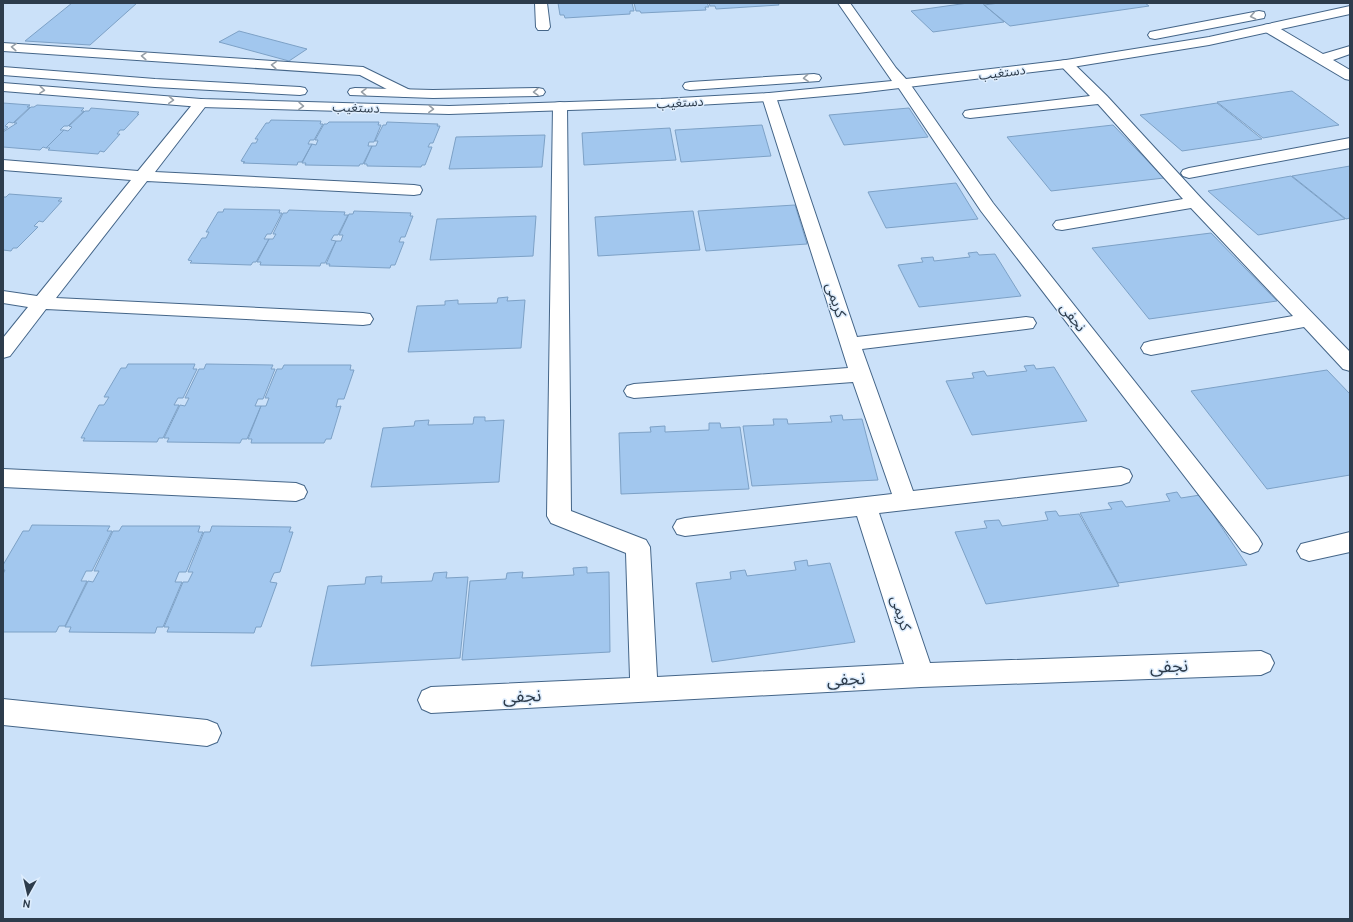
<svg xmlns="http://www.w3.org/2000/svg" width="1353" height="922" viewBox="0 0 1353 922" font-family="Cabin,'Noto Sans Arabic',sans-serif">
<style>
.building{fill:#a2c7ee;stroke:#7da1c6}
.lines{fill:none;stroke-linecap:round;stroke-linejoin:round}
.minor-casing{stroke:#446588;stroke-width:2}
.tertiary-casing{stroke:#446588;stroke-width:2}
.minor{fill:#fff;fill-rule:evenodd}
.tertiary{fill:#fff;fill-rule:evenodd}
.oneway{stroke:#969ea6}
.labels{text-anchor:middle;stroke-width:3;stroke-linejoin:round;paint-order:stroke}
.far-street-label{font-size:13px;fill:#2d3c4c;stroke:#deedfd}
.street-label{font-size:15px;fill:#2d3c4c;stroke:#deedfd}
.near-street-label{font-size:18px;fill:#2d3c4c;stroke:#deedfd}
</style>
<rect width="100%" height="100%" fill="#cbe1f9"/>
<path class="building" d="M72,3H137L90,45L25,41Z
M558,3H632L634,11H630V14L565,18L564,15H560Z
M634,3H707L709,7H705L706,10L641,13L640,11H636Z
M709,3H778L779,5L716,9L715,6H710Z
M968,3H982L1004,22L933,32L911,11Z
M999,3H1145L1149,6L1010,26L984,5Z
M239,31L307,49L289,61L219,42Z
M1292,91L1339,125L1263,138L1217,102Z
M3,103L30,105L27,107H30L13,123L9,122L5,126L8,127L3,131Z
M1217,103L1262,139L1182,151L1140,115Z
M37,105L84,108L81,111H84L68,126H64L60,130H64L46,148L43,147L40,150L3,147V132L17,123H14L31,107H34Z
M91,108L139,112L137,114H139L124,130H120L117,134H120L104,152L100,151L98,154L48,150L50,148H46L64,130L68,131L72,127L69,126L85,111H89Z
M909,108L928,137L844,145L829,115Z
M271,120L321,121L320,124H323L314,140H310L308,144H312L302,162H298L297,165L243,163L245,162L241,161L252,143H256L258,139H255L266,123H269Z
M329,122H379L378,125H381L374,142H369L368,146H372L363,164H360L359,166L305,165L306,163H302L312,144L316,145L318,140H315L324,124H327Z
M387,122L438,124L437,126H440L433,143H430L428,147H432L425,165H422L421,167L367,166V164H364L372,146H376L378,141H375L383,125H386Z
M762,125L771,156L681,162L675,130Z
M1113,125L1164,178L1051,191L1007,137Z
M670,128L676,160L584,165L582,133Z
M545,135L542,167L449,169L456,137Z
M1350,166V218L1346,219L1292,176Z
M1291,176L1345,219L1258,235L1208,191Z
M956,183L978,219L886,228L868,192Z
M9,194L62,198L58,201H62L43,222L39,221L34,226L38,227L17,248H13L11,251L3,250V197H6Z
M795,205L807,244L706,251L698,211Z
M224,209L280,210L279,213H282L271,234H267L264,239H269L256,262H253L251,265L190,263L192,261L188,260L202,238H206L209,232H206L218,212H223Z
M289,210L345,212L344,215H348L338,235H334L331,240L336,241L325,263H321L320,266L260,265L261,262H257L269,239H273L276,234H273L283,213H287Z
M354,211L411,213L410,216H413L405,237H401L399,242H404L395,265H391L390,268L329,266L330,264H326L336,241H341L343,235H339L349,214H353Z
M693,211L700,250L598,256L595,217Z
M536,216L533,256L430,260L437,219Z
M1211,233L1277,301L1149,319L1092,248Z
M977,252L979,255L995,254L1021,296L919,307L898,265L923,262L921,258L933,257L934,261L970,257L968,253Z
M508,297L507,301L525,300L521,348L408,352L417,306L445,305V301L458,300V304L497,303L498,298Z
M128,364H195L193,369H197L183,398H178L174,405H179L163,438H159L157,442L83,441L85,438H81L99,405H104L109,397H104L121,368H126Z
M206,364L273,365L271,369H275L263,399H258L255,406H261L247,439H242L240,443L167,442L169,438H164L180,405L185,406L189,398H185L199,369H204Z
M284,365H351L350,370H354L344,399H338L336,407L341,406L331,439H326L324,443H251L252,439H248L261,406H266L269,398H265L277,369H282Z
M1034,365L1036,369L1054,367L1087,421L972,435L946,381L974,378L972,373L984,371L987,376L1027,371L1024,366Z
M1327,370L1350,394V475L1267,489L1191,391Z
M842,415L843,420L862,419L878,480L752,486L743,426L774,425L773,419H787L788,424L832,422L830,416Z
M474,417H485V421L504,420L499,482L371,487L383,428L414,426L415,421L429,420L428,425L473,424Z
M709,423H720L721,428L740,427L749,489L621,494L619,433L651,432L650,427L665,426V432L709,430Z
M1177,492L1181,498L1200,495L1247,565L1118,583L1080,513L1112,509L1108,503L1122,501L1126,507L1170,501L1166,494Z
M1056,511L1059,516L1079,514L1119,586L986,604L955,532L987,528L984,521L999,520L1002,526L1048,520L1045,512Z
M32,525L110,526L107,531H112L92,571H86L81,581H87L65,626H59L56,632H3V574L5,570H3V565L23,531H29Z
M122,526H200L198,532H203L186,572H179L175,582H182L163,627H157L155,633L69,632L71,627H65L88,581L93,582L99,571H94L113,531H119Z
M212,526L291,527L289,532H293L280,572L274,573L270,582L277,583L261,627H256L254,633L167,632L169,627H164L183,582H188L193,572H188L204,532H210Z
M807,560L808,566L830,563L855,642L712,662L696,583L731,579L730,572L745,570L747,576L796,570L794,562Z
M587,567V573L609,572L610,652L462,660L470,581L506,579L507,573L523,572L522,578L574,575L573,568Z
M447,572L446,578L468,577L460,658L311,666L328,586L365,584L366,577L382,576L381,583L432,581L434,573Z"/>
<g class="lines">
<g class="minor-casing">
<path id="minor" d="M535,3H547L550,27L548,30H538L536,27Z
M1269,24L1274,25L1323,54L1350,46V54L1333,60L1350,70V80L1345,79L1264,31L1262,28L1264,25Z
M3,43L363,67L410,90L412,93L410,96L405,97L400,96L360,75L3,51Z
M1066,60L1071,61L1107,96L1201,198L1350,352V371L1343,369L1304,327L1151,355L1144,353L1141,348L1144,343L1151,341L1293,316L1191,208L1062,230L1056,229L1053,225L1056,221L1062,220L1183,199L1098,104L970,118L965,117L963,114L965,111L970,110L1090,96L1059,64L1061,61Z
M903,80L908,81L993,203L1258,537L1262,544L1258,551L1250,554L1242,551L981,211L896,84L898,81Z
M769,93L774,94L776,97L857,337L1026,317L1033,318L1036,323L1033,328L1026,329L862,349L913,491L1121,467L1129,470L1132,476L1129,482L1121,485L879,513L930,663L1261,651L1270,655L1274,663L1270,671L1261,675L921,687L431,713L422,709L418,700L422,691L431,687L630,678L626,553L551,523L547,516L553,106L555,103L560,102L565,103L567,106L571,511L646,540L650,547L657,677L904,664L857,516L685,536L677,534L673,527L677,520L685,518L892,494L853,382L634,398L627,396L624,391L627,386L634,384L848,368L762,97L764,94Z
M201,99L206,100L208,103L155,172L414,185L420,186L422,190L420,194L414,195L147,181L56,298L363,313L370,314L373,319L370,324L363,325L46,309L10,356L3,358V338L28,307L3,303V291L37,296L131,180L3,170V160L138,171L196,100Z
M1350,138V148L1189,178L1183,176L1181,173L1183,170L1189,168Z
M3,469L296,483L304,486L307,492L304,498L296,501L3,487Z
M1350,532V552L1309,561L1301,558L1297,551L1301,544Z
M3,699L207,720L217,724L221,733L217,742L207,746L3,725Z"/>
</g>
<g class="tertiary-casing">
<path id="tertiary" d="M838,3H850L896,68L906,79L1066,60L1209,37L1350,6V14L1209,45L1066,68L858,93L769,101L661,107L449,114L201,107L3,91V83L201,99L449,106L661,99L769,93L892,81Z
M1259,11L1264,12L1265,15L1264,18L1155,39L1150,38L1148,35L1150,32L1155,31Z
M3,67L155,79L300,87L305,88L307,91L305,94L300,95L155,87L3,75Z
M814,74L819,75L821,78L819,81L690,90L685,89L683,86L685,83L690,82Z
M355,88L433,90L538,88L543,89L545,92L543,95L538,96L433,98L350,95L348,92L350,89Z"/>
</g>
<use href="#minor" class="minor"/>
<use href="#tertiary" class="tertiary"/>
</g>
<defs><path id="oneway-chevron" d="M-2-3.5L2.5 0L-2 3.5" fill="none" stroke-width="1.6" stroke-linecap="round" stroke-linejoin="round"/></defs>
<g class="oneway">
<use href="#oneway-chevron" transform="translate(1253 16) rotate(169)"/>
<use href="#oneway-chevron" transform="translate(14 47) rotate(-176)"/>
<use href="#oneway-chevron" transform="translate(144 56) rotate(-176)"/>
<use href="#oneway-chevron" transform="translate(274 65) rotate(-176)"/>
<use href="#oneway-chevron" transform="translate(806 78) rotate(175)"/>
<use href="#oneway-chevron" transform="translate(42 90) rotate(5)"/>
<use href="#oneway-chevron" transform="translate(364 92) rotate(-179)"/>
<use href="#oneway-chevron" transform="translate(536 92) rotate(178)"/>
<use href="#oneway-chevron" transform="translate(171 100) rotate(4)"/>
<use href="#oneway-chevron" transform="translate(301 106) rotate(2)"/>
<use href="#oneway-chevron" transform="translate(431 109) rotate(2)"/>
</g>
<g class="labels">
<g class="far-street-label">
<text transform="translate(1002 72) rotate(-7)" y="5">دستغیب</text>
<text transform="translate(680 102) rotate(-3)" y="5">دستغیب</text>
<text transform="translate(356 107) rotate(2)" y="5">دستغیب</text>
</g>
<g class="street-label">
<text transform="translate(836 300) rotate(72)" y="5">کریمی</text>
<text transform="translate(1073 317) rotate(52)" y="5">نجفی</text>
<text transform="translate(901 613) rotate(72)" y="5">کریمی</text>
</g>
<g class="near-street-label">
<text transform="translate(1169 666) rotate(-2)" y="6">نجفی</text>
<text transform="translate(846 679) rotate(-3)" y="6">نجفی</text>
<text transform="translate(522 696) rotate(-3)" y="6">نجفی</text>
</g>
</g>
<rect width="1353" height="922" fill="none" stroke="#2d3c4c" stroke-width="8"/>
<g transform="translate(28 894) rotate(188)" stroke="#deedfd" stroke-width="3" paint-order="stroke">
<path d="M0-3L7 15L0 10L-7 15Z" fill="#2d3c4c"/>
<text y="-6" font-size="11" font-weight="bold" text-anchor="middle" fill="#2d3c4c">N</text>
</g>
</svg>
